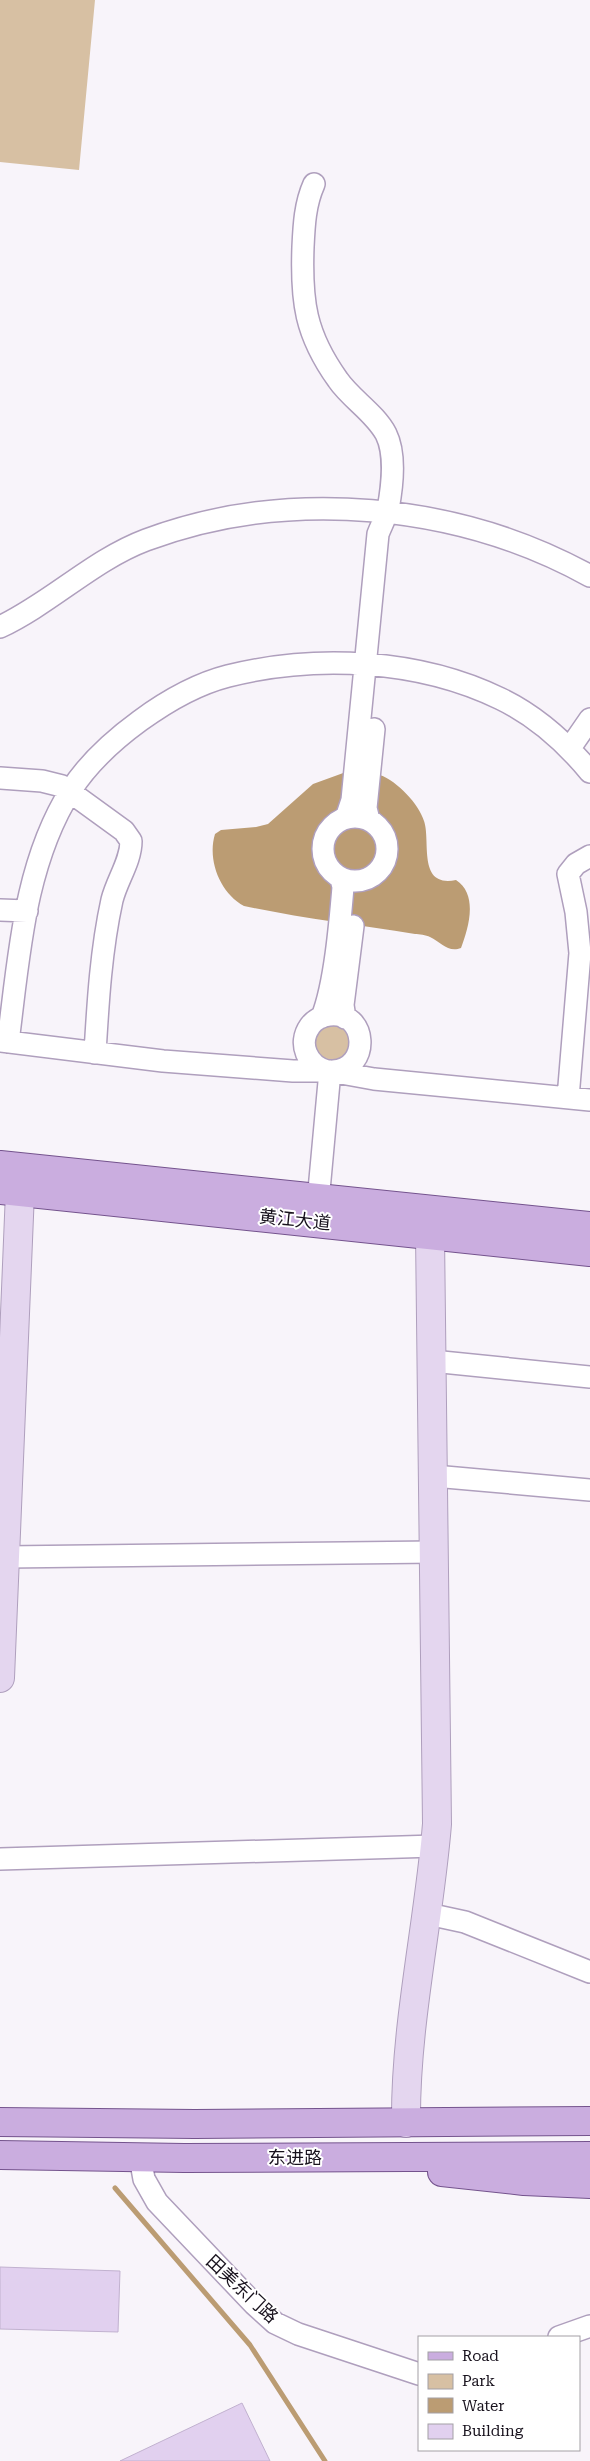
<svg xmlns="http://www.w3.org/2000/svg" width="590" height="2461" viewBox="0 0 590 2461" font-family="'Roboto Serif','Noto Sans SC',serif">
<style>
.green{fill:#d7c0a3}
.water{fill:#bb9c73}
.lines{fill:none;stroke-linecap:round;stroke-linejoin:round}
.stream{stroke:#bb9c73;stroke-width:5}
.building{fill:#e1d0ef;stroke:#c1b1cf}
.street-casing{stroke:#af9fbd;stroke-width:24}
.secondary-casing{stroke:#af9fbd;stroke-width:30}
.primary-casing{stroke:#74538d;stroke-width:30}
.street{stroke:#fff;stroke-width:21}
.secondary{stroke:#e4d6ef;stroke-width:28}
.primary{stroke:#caaddf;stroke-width:28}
.labels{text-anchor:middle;stroke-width:4;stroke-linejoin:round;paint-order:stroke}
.street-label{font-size:18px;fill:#18121d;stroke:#fff}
</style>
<rect width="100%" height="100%" fill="#f8f4fa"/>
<path class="green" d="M0,0H95L79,170L0,162Z
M336,1022L352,1035L351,1053L331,1063C311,1051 312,1052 317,1029Z"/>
<path class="water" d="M346,772C357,772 369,771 380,775C397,781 419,804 424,821C431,841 417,888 456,880C479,895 468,929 461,948C448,953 441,942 430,937C426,935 419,934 415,934C358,925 300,918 244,906C220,893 207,860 215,834L221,830L256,827L268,824L313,784Z"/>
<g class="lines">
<path class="stream" d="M115,2188L250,2345L325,2461"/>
</g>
<path class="building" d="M0,2267L120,2271L118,2332L0,2329Z
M242,2403L270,2461H120Z"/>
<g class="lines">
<g class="street-casing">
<path id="street" d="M314,184C305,204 304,225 303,247C301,301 305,334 338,380C351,399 375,413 386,434C396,454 392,488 388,509C386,517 381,526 378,534L352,800L346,818
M0,627C51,603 93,560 146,540C288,487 458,503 590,576
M570,748L590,719
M0,778L42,781L62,786L124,831L131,841C131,861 117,880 112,900C101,950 98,1002 95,1053
M323 849a32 32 0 1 1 64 0a32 32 0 1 1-64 0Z
M369,820L366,808L374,729
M0,910L27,911
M322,1017C335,984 340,923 343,887L341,879
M345,1018L343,1005L353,926
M0,1041L163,1061L293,1071H330L374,1079L590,1100
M8,1042C19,957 24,864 71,790C101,743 173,690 228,676C316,654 419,659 501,699C536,716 566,743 590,772
M327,1071C308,1066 297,1044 310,1026C314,1020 322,1016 329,1015C368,1010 371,1069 333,1071
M568,1098L580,953L576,912L568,874L576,864L590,856
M317,1212L330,1071
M432,1361L590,1377
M434,1476L590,1490
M6,1557L435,1552
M0,1859L435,1846
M428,1914L465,1922L590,1972
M140,2157L144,2179L157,2202L254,2304L275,2323L298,2334L419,2374
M559,2337L590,2326"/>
</g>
<g class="secondary-casing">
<path id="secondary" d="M0,1678L20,1192
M406,2123C405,2024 429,1923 437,1824L430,1235"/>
</g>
<g class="primary-casing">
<path id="primary" d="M0,1165L590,1226
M0,1190L590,1252
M0,2122L195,2124L590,2121
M0,2155L184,2158L590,2156
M442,2172L524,2181L590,2184"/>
</g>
<use href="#street" class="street"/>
<use href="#secondary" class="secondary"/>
<use href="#primary" class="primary"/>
</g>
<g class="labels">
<g class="street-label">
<text transform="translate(295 1220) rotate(6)" y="6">黄江大道</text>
<text x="295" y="2164">东进路</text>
<text transform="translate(242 2289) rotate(43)" y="6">田美东门路</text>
</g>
</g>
<rect x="418" y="2336" width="162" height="115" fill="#ffffff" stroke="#a3a0a5"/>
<rect x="428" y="2352" width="25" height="8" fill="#caaddf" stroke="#a3a0a5"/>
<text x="462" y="2361" font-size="15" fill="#18121d">Road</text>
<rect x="428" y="2374" width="25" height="15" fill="#d7c0a3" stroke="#a3a0a5"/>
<text x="462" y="2386" font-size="15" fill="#18121d">Park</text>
<rect x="428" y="2398" width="25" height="15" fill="#bb9c73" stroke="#a3a0a5"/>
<text x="462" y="2411" font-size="15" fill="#18121d">Water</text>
<rect x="428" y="2424" width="25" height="15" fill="#e1d0ef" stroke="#a3a0a5"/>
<text x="462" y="2436" font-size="15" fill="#18121d">Building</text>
</svg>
